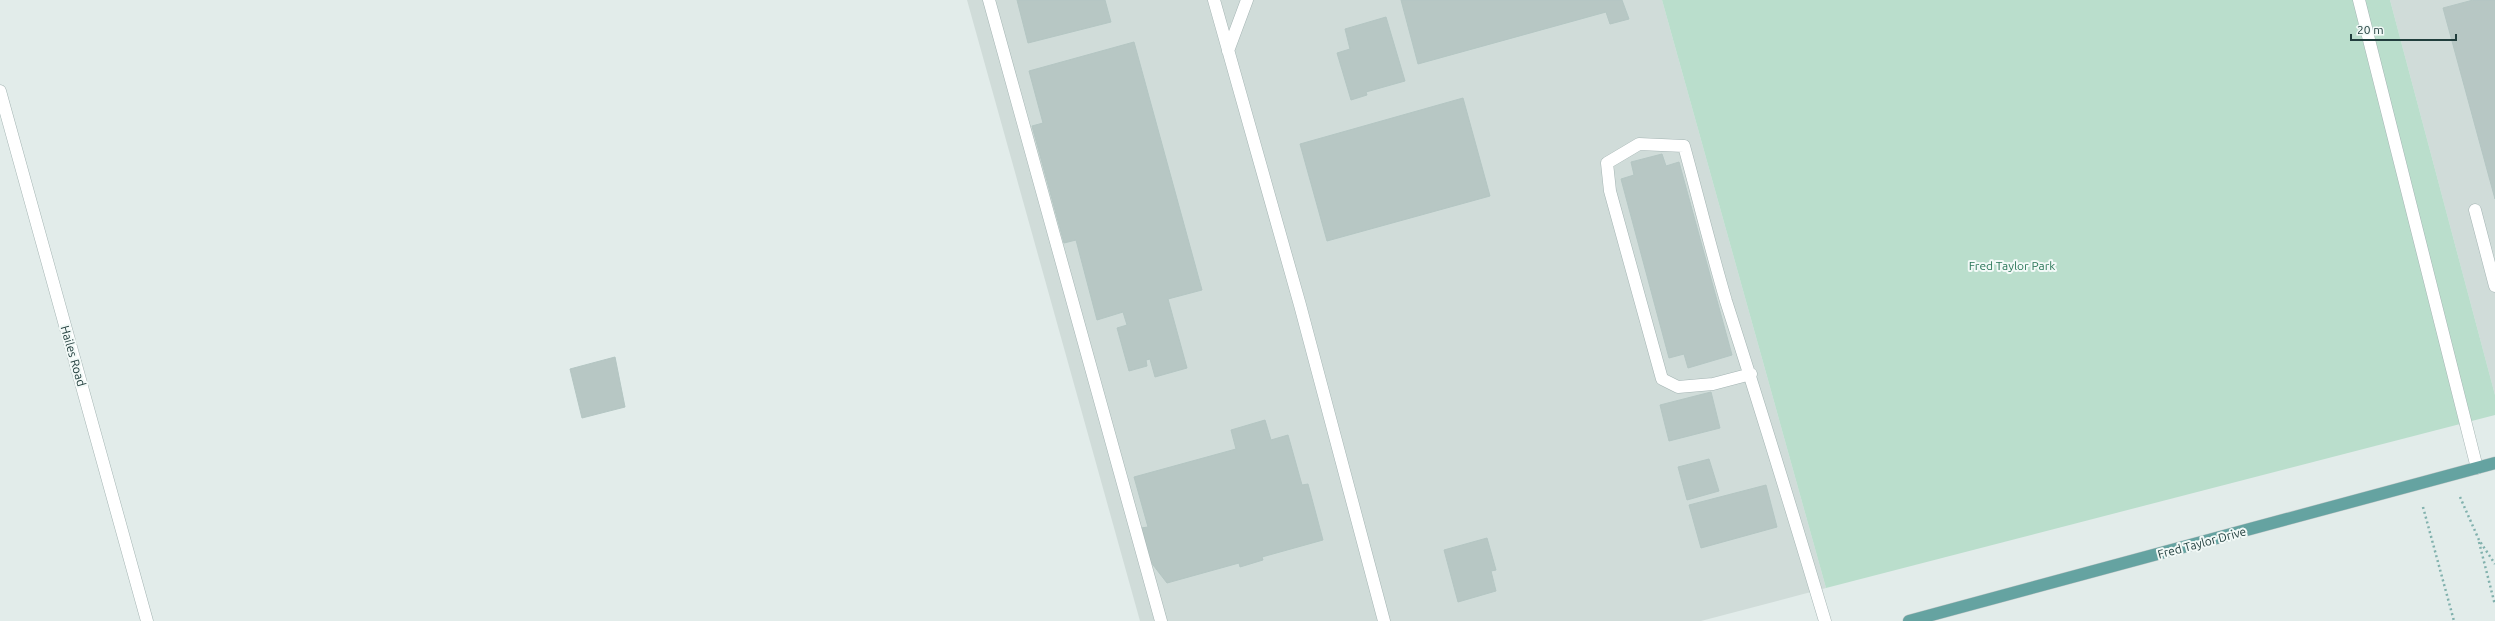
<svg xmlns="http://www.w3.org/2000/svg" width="2495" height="621" viewBox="0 0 2495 621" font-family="Ubuntu,sans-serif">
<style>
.built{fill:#d0dcd9}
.green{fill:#badecc}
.building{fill:#b7c7c4;stroke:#b4c6c3}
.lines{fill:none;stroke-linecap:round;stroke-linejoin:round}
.minor-casing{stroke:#a4b4b3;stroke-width:13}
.major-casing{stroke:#c1c9c9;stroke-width:13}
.path{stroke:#81b1ad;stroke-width:2.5;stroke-dasharray:2 3;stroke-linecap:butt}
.minor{stroke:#fff;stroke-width:12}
.major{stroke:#65a3a1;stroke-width:12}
.labels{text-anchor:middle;stroke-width:4;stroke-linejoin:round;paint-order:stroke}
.park-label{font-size:12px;fill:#2a7658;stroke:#f2f9f7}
.street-label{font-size:12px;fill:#213e3d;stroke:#f2f9f7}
</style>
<rect width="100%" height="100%" fill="#e2ecea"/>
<path class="built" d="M967,0H1662L1826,588L1701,621H1140Z
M2390,0H2495V395Z"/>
<path class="green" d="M1662,0H2390L2495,395V415L1826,588Z"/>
<path class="building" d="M1017,0H1105L1111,22L1028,43Z
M1401,0H1622L1629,19L1610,24L1606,12L1418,64Z
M2473,0H2495V199L2443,8Z
M1386,17L1405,81L1366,92L1367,95L1351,100L1337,53L1350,49L1345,29Z
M1134,42L1202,290L1168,299L1187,368L1155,377L1150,359L1146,360L1147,366L1129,371L1117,328L1127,325L1123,312L1097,320L1076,240L1064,243L1032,126L1043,123L1029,71Z
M1463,98L1490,196L1327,241L1300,144Z
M1662,154L1666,166L1679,162L1732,355L1688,368L1684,354L1669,358L1621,179L1634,175L1631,162Z
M615,357L625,407L582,418L570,369Z
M1711,392L1720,428L1669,441L1660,405Z
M1265,420L1271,440L1288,435L1302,485L1308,484L1323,540L1262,557L1263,560L1240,567L1239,563L1167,583L1150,561L1141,528L1148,527L1134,477L1236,449L1231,430Z
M1709,459L1719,491L1687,500L1678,467Z
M1766,485L1777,527L1701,548L1689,505Z
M1487,538L1496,570L1491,571L1496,591L1458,602L1444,550Z"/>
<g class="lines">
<g class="minor-casing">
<path id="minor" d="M989,0L1161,621
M1214,0L1300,305L1384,621
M2359,0L2477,468
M1228,51L1247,0
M0,91L147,621
M2475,210L2495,286
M1751,374L1713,384L1678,387L1662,379L1610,191L1607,163L1639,144L1684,146C1698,197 1711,250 1726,301C1760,407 1793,514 1825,621"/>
</g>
<g class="major-casing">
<path id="major" d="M1909,621L2495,463"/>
</g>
<path class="path" d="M2460,497L2479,540L2495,564
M2423,507L2454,621
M2479,542L2495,605"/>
<use href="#minor" class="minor"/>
<use href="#major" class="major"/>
</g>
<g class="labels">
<g class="park-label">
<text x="2012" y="270">Fred Taylor Park</text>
</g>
<g class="street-label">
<text transform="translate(73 356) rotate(74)" y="4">Hailes Road</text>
<text transform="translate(2202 543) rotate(-15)" y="4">Fred Taylor Drive</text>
</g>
</g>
<path d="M2351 34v6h105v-6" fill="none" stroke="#213e3d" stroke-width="2"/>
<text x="2357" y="34" font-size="12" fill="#213e3d" stroke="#f2f9f7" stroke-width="3" paint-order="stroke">20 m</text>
</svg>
